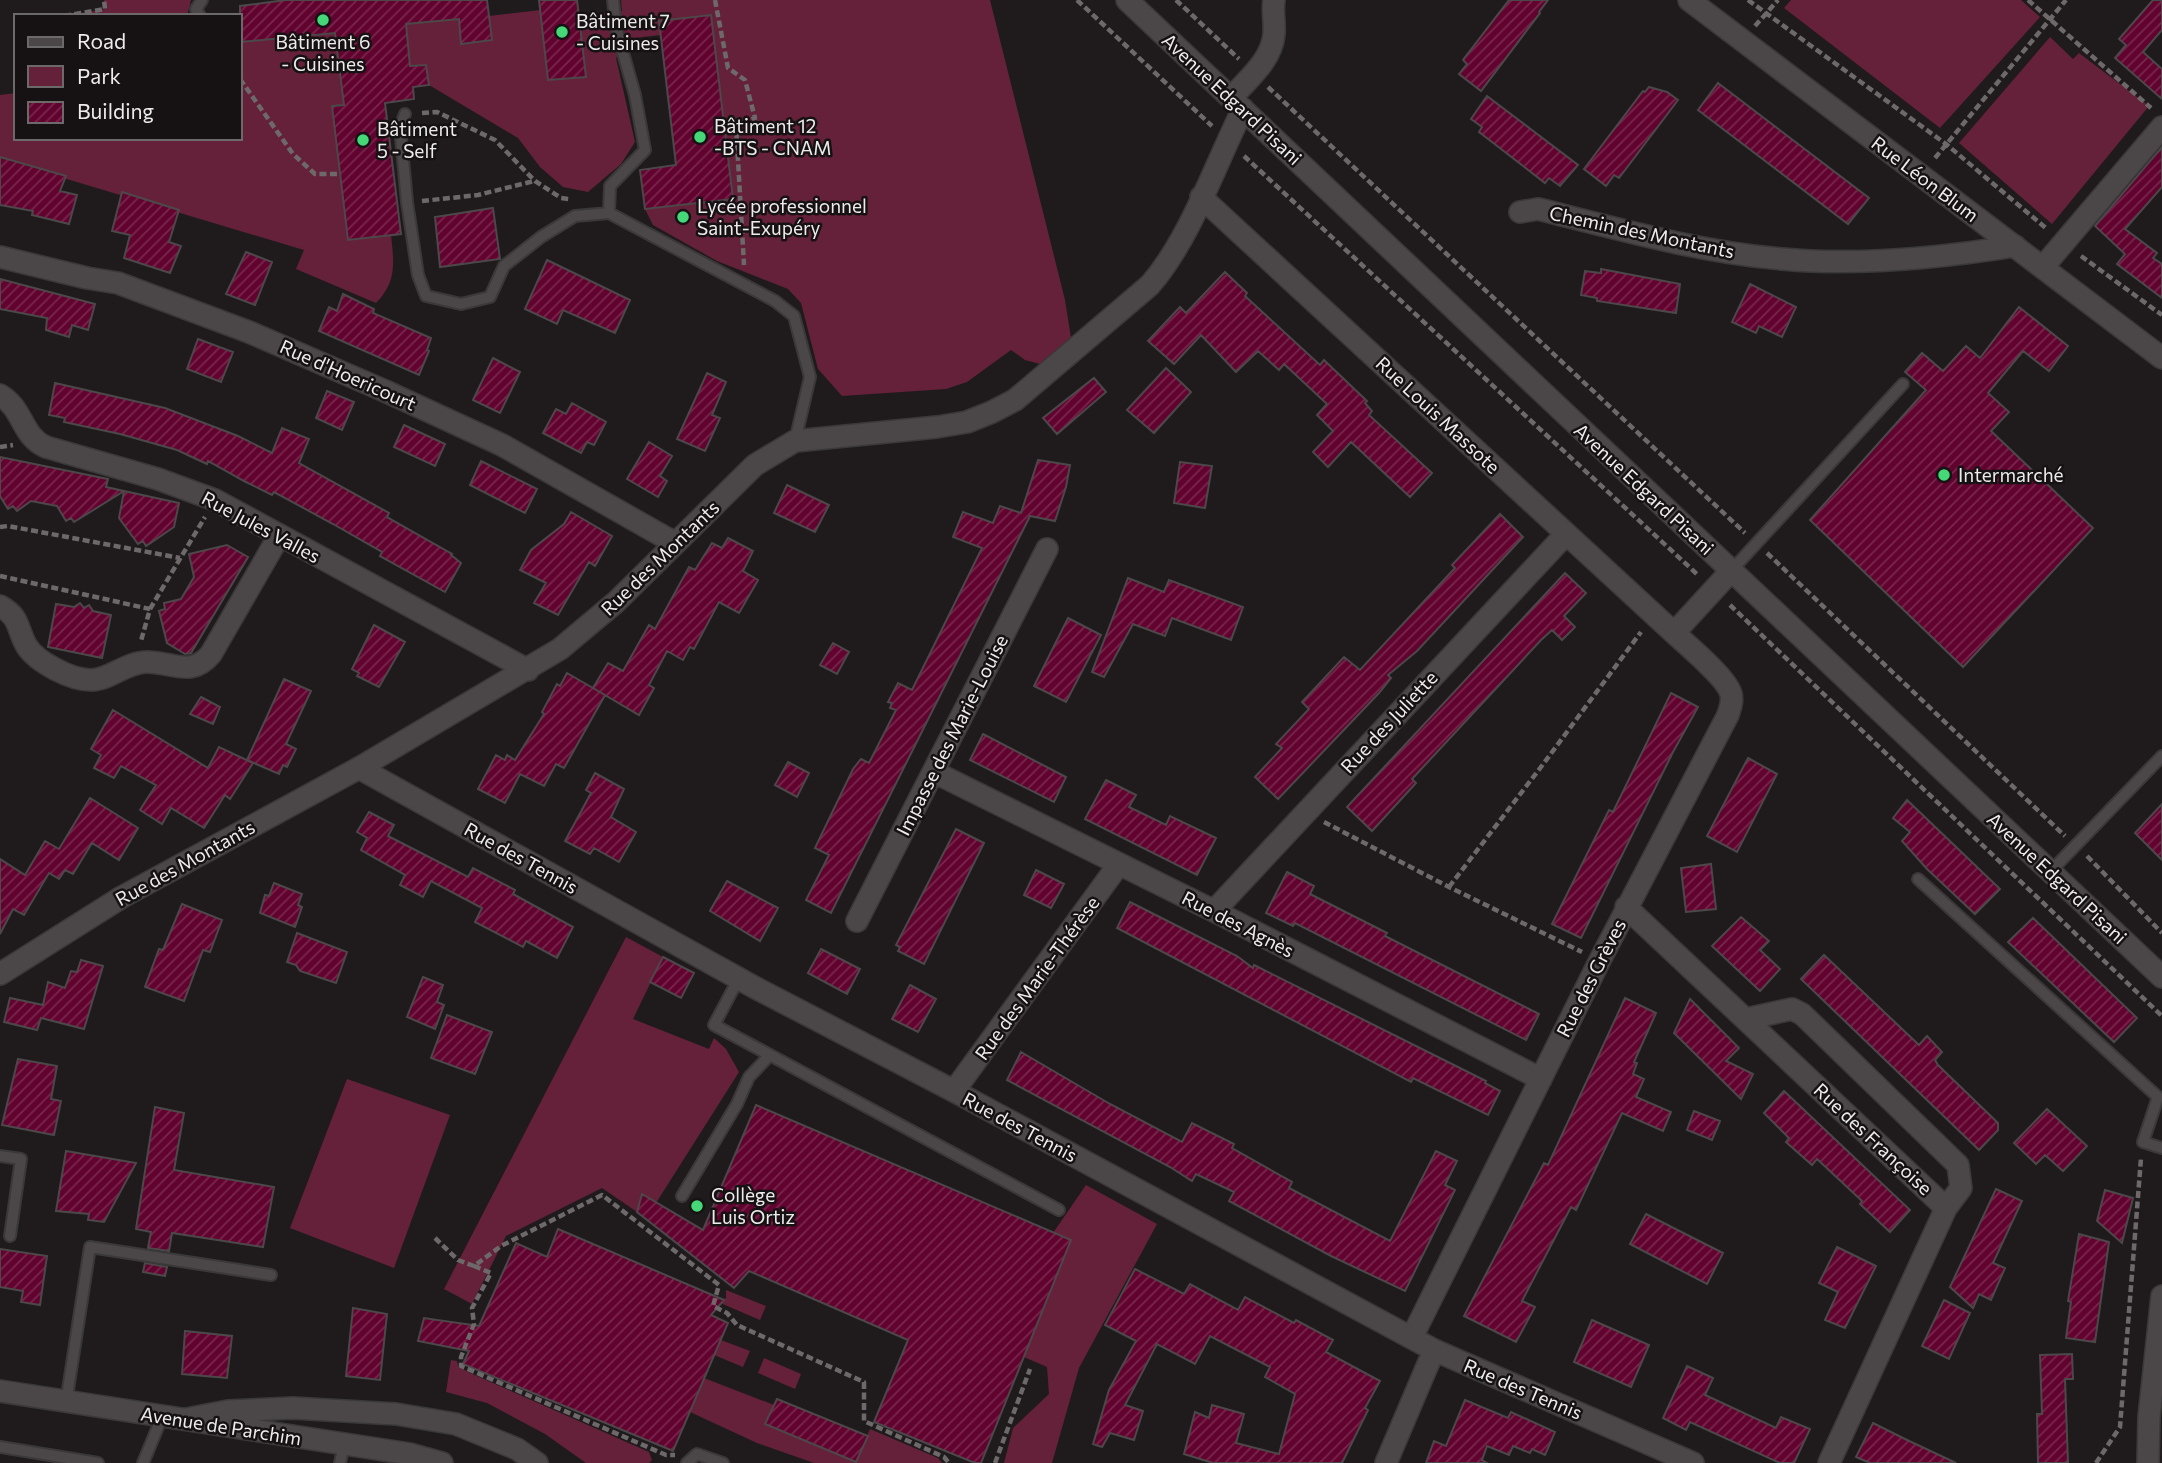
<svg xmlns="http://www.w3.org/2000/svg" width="2162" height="1463" viewBox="0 0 2162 1463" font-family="Commissioner,sans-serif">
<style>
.green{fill:#642139}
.building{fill:url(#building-hatch);stroke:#4c4849;stroke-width:2}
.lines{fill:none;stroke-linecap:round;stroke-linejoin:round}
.lane-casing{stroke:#3b3839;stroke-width:14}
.street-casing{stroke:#3b3839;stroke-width:24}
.secondary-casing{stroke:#3b3839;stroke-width:24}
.path{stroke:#6d696a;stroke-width:4.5;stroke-dasharray:7 3.5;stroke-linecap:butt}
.lane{stroke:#4b4748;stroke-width:10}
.street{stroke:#4b4748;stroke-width:21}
.secondary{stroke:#4b4748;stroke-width:21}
.poi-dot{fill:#46d779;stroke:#161213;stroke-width:2.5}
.labels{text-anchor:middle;stroke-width:5;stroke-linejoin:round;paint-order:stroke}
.poi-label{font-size:19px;fill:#eeebec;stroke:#161213;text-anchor:start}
.street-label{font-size:19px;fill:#eeebec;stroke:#161213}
</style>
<defs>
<pattern id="building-hatch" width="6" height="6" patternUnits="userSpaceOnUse" patternTransform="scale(1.75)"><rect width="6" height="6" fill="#61022f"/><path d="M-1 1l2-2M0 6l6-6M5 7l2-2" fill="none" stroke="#78274d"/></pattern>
</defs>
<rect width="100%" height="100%" fill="#1f1b1c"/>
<path class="green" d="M104,0H191L187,16H64L105,9Z
M621,0H990L1065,300L1071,338L1040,364L1025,360L1011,350L967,382L946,389L842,396L818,369L801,303L788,289L717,261L653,225L645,209L733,198L711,15L660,21L661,35L634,38L616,58L635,142L621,164L588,192L563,187L540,167L518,138L429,85L426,65L410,66L406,24L459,19L462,44L492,40L489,16L541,10L548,80L586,77L579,17L622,11Z
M1791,0H2021L2040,17L1940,128L1784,8Z
M335,33L344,105L332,106L348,240L391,235C394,263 397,282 376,303L296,269L304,250L0,159V95L16,93V138H240V42Z
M2050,37L2073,59L2079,53L2149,106L2052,224L1959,143Z
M626,937L663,957L633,1019L709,1049L714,1038L726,1049L739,1072L656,1203L642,1194L637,1212L602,1188L506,1236L472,1304L444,1289Z
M347,1079L450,1115L394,1268L290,1228Z
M1086,1185L1157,1224L1079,1368L1052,1463H1004L1013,1428L1049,1394L1047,1367L1024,1357L1071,1241L1053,1233Z
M726,1290L766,1306L760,1320L718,1302L726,1298Z
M721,1340L750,1351L743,1367L714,1355Z
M764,1358L801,1374L795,1389L758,1373Z
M451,1360L457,1361L458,1366L468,1372L649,1452L652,1460L649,1463H586L545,1434L487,1403L446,1392Z
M704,1378L774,1405L766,1424L856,1462L870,1429L938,1458L942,1463H814L757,1443L690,1412Z"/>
<path class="building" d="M286,0H487L492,40L461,44L459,19L406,24L410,66L426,65L429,85L413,87L414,99L385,103L401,234L348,240L332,106L344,105L335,33L240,42V6Z
M539,0H577L586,77L548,80Z
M1509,0H1548L1539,12L1540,13L1481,91L1459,74L1467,64L1463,60Z
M2153,0H2162V30L2143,52L2162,69V99L2115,58L2126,45L2119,39Z
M711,15L733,199L645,209L640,170L676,165L659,21Z
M1718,83L1869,198L1848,224L1698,110Z
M1649,87L1667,92L1678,100L1619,178L1614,175L1606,186L1584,169L1643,91L1645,92Z
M1487,96L1578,165L1560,186L1549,178L1545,183L1479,132L1482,127L1471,119Z
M2162,147V187L2125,229L2157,253L2153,258L2162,264V298L2117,264L2125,254L2095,226Z
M0,157L66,176L60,191L77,195L69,224L32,215L33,211L0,205Z
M122,192L179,210L169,242L181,246L170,273L124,258L130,235L112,231Z
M493,208L500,259L440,267L435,217Z
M246,252L272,262L255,305L226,294Z
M547,260L630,300L615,333L563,310L557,324L525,309Z
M1601,269L1680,284L1676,313L1597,301V298L1581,295L1585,271L1601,273Z
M1225,272L1247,293L1245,296L1320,365L1324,360L1347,382L1367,401L1365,403L1372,411L1369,415L1432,473L1410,497L1351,442L1328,467L1313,452L1333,431L1317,415L1327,404L1284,364L1279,370L1258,351L1236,372L1201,335L1174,364L1148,341L1180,307L1186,313Z
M0,279L95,304L88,330L72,325L69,337L46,330L47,318L0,309Z
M1750,284L1796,307L1782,337L1759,326L1756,333L1732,322Z
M343,294L374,309L373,313L431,338L427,350L429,351L419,375L319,331L329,307L337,311Z
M2019,307L2068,346L2049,371L2023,351L1988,393L2009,412L1991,431L2093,528L1963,667L1810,520L1926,390L1905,372L1922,353L1943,371L1966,346L1980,358Z
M198,339L233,352L221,382L187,369Z
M493,358L520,372L500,413L473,400Z
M1166,368L1191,392L1154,433L1127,410Z
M707,373L726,382L712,415L720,418L705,451L677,439Z
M1094,378L1106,392L1057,434L1043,418Z
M55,383L165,408L238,436L272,453L282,428L309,439L299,463L389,513L387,517L452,554L451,555L461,563L445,592L380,556L382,552L333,524L274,492L272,495L244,481L208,461L207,464L177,450L120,434L64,422L65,418L49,415Z
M327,391L354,402L342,430L316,418Z
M572,403L606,422L594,445L587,442L581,453L543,433L556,409L566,414Z
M404,425L445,444L435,466L394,447Z
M649,442L672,456L660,476L667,481L658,497L627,479Z
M0,457L108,479L106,487L124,491L74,522L71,518L66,521L57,506L31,501L17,511L13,506L8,509L0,496Z
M1038,460L1070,465L1066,487L1055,521L1030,516L831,913L806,900L829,855L815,848L853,769L861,759L869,763L896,710L890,708L892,703L888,702L898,683L912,690L982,548L953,537L963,512L993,523L1000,506L1021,513Z
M481,461L537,489L525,513L470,485Z
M1180,462L1212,466L1205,508L1174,503Z
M787,485L829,505L815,532L774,513Z
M124,491L179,503L174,527L146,546L143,541L138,544L119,518Z
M571,512L612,536L595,566L589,562L558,615L534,603L546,583L520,570L531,550L564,524Z
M1500,514L1523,537L1417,651L1388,675L1391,678L1379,693L1278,799L1255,777L1282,748L1276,744L1309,709L1302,702L1344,657L1360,670L1455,568L1452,565Z
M728,538L753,551L743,571L758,580L739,613L719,602L694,649L690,647L683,660L667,651L649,685L654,688L639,715L593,688L608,663L623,671L649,625L655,629L689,567L695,570L712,543L722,548Z
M227,545L248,557L191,653L185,654L167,643L159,611L165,609L164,603L181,599L194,577L189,554Z
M1565,573L1586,593L1564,616L1575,627L1562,640L1552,630L1541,640L1412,779L1416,783L1372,831L1347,807Z
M1128,578L1164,592L1169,580L1243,607L1231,640L1172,618L1165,636L1133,624L1104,677L1092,672Z
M80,603L84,608L89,605L93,611L111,615L102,658L48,647L56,604L74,607Z
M1068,618L1101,635L1066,702L1034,686Z
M374,625L405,642L379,687L357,676L359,673L352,669Z
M833,643L849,652L837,674L820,665Z
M567,673L605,695L564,768L556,764L544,786L520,774L505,803L478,789L496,755L505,760L507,755L515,760L544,714L542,712L557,684L560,686Z
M284,679L311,691L286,744L296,749L287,767L283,765L279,774L247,760Z
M1671,693L1698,707L1673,752L1581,938L1552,924L1609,810L1613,812Z
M201,697L220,707L213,724L190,714Z
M113,710L208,768L219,747L253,763L230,799L225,795L204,828L171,808L162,824L140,810L156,785L121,766L114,778L94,768L101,755L91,749Z
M983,734L1066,777L1054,802L970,760Z
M1748,758L1777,774L1737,852L1707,836Z
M788,762L809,773L797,797L775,785Z
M595,773L624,789L611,817L636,832L619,862L594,848L590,854L565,841L591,793L586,790Z
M1106,780L1136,795L1129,807L1166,825L1170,816L1216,838L1197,875L1085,819Z
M90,798L138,828L119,860L92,843L73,874L65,870L59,879L49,873L24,915L13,909L0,934V859L25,875L45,841L59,849Z
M1907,800L2000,889L1975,914L1927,869L1902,841L1910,832L1893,818Z
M2162,804V860L2135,833Z
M369,812L394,825L388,836L468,877L473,868L515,890L513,894L573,927L557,958L526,941L523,947L475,922L482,908L431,881L423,897L400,885L405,875L361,850L367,838L357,832Z
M956,829L984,843L924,964L898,951L900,947L896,945Z
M1711,864L1716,909L1686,912L1681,868Z
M1036,870L1064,884L1051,908L1024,895Z
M1287,872L1314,886L1310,894L1387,933L1385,936L1539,1014L1526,1040L1295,923L1293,926L1266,913Z
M727,881L778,908L760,941L710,911Z
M274,883L302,894L298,905L302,907L295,927L260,913L265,895L269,896Z
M1130,902L1237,956L1253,968L1254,965L1486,1081L1485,1083L1500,1091L1488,1115L1413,1078L1411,1082L1117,928Z
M182,904L222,920L210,952L203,950L184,1001L145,987L159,949L163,950Z
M1741,917L1769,941L1760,950L1780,969L1760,991L1712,946Z
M2033,918L2137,1018L2114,1042L2008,942Z
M297,933L347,952L336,983L300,971L296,965L287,962Z
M821,949L860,969L847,994L808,973Z
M1824,955L1919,1045L1927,1036L1942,1052L1935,1060L1938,1065L1998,1123V1130L1979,1150L1801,979Z
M663,957L694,973L681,998L650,982Z
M81,960L103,966L84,1029L41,1018L37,1030L4,1022L10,998L43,1005L48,982L65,988L71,971L77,972Z
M423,977L443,985L437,1002L444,1005L435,1029L407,1017Z
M910,985L936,999L918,1032L892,1019Z
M1625,998L1656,1013L1634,1062L1637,1063L1633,1074L1644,1079L1636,1097L1671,1112L1663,1131L1622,1113L1576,1210L1571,1207L1522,1301L1535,1307L1516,1342L1464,1316L1544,1163L1548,1165Z
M1690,999L1739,1048L1726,1061L1753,1074L1741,1099L1674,1033Z
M447,1015L492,1032L475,1074L431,1058Z
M1021,1052L1110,1104L1182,1142L1192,1123L1234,1144L1232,1148L1292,1182L1289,1188L1390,1241L1436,1151L1457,1161L1445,1185L1455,1190L1405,1291L1331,1256L1229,1201L1234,1192L1196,1174L1192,1181L1170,1167L1007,1080Z
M18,1059L57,1066L51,1099L61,1101L54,1135L2,1125Z
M1784,1091L1910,1210L1890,1232L1860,1204L1862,1201L1817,1159L1812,1165L1786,1142L1789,1138L1764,1113Z
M756,1105L1071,1240L981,1463H975L874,1422L908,1340L749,1271L734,1288L637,1212L642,1194L703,1230Z
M155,1107L184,1113L174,1170L274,1187L263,1247L172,1233L169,1251L148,1248L151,1232L136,1229Z
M2047,1109L2087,1146L2063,1171L2045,1155L2036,1164L2014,1143Z
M1694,1111L1720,1121L1712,1140L1687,1130Z
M66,1151L136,1163L104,1222L88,1220L89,1214L56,1211Z
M1996,1189L2022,1201L1993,1263L2005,1268L1991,1300L1979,1294L1973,1308L1950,1287Z
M2105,1190L2133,1198L2122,1243L2097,1221Z
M1646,1214L1723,1253L1707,1284L1630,1244Z
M558,1229L724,1300L711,1315L728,1323L673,1451L463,1364L469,1351L418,1341L424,1318L479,1326L516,1243L547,1257Z
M2079,1234L2109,1242L2095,1342L2066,1338L2071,1302L2068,1301Z
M1837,1247L1876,1266L1845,1328L1825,1320L1838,1292L1819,1283Z
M0,1249L47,1256L40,1305L21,1302L23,1291L0,1287Z
M145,1263L167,1267L165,1276L143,1272Z
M1135,1269L1184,1294L1190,1284L1238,1310L1245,1297L1294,1323L1296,1320L1333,1340L1326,1352L1380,1381L1365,1408L1368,1410L1342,1463H1213L1184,1454L1195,1412L1209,1418L1212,1405L1244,1414L1236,1443L1279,1454L1295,1394L1265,1377L1270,1367L1210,1336L1195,1364L1157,1344L1125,1405L1143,1411L1134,1440L1110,1433L1102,1447L1093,1444L1109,1390L1136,1341L1105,1325Z
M1944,1300L1970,1313L1949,1359L1922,1346Z
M353,1308L387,1314L380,1380L346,1376Z
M1592,1320L1649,1345L1631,1387L1574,1362Z
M185,1331L232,1336L227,1378L182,1374Z
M2072,1354L2073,1379H2065L2068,1463H2038L2037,1414H2042L2040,1355Z
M1687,1366L1713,1378L1705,1395L1776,1428L1781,1417L1810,1429L1794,1463H1780L1690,1422L1686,1430L1663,1418Z
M777,1399L868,1436L856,1462L765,1424Z
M1465,1400L1508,1418L1511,1412L1555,1432L1545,1455L1532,1449L1530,1453L1513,1446L1509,1455L1487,1446L1482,1460L1487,1463H1426L1434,1441L1446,1446Z
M1873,1423L1905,1439L1956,1463H1870L1856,1457Z"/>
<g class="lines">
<g class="lane-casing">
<path id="lane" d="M613,0L616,28L635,95L645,150L610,186L609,213L775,301L794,316L810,377L795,441
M200,16L196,9L202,0
M405,114L400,127L407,202L418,275L426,296L461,304L490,297L504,266L541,237L575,216L609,213
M1731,571L1903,384
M2050,872L2162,756
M1918,879L2158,1097L2143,1142L2162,1148
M739,978L714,1025L1059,1210
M0,1156L21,1159L10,1236
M682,1196L737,1104L749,1077L770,1055
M66,1403L90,1247L271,1275
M0,1447L98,1463
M143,1463L162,1417
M340,1463L344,1444
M687,1463L697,1454L723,1463"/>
</g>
<g class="street-casing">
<path id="street" d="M1231,98C1248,79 1272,60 1274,34C1275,22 1272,11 1274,0
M1201,197L1674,633C1687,645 1727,678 1731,694C1733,702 1730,708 1728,715L1600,960L1412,1337
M1520,212L1538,209C1618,229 1699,252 1782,259C1857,266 1940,258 2015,246
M0,257L87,278L118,283L249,332L385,391L502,445L675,543
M2043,267L2162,127
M0,395C24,409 21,436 46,447L158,479L215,500L528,670
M0,606C21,618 16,627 26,645C36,662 71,680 91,680C110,680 126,662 147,662C173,662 191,678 211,654L279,536
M1674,633L1731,571
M359,768L754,987L954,1091L1434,1350L1693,1463
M934,772L1214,911L1541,1079
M1626,907L1946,1208L1829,1463
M1214,911L1566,534
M857,921L1047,549
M1746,1019L1792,1009L1802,1014L1958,1165L1961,1188L1946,1208
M954,1091L1119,864
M186,1419L228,1411L293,1408L396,1414L456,1424L517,1449L537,1463
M1386,1463L1434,1350"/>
</g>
<g class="secondary-casing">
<path id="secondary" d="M1127,0L2162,977
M1689,0L2162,358
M0,974L122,897L359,768L560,649L616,602L755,465L795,441L937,427L967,422L992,412L1015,400L1150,285C1190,239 1215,165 1243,109
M0,1391L410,1454L442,1463
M2148,1463L2149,1417L2162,1296"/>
</g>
<path class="path" d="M715,0L728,68L745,80L755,118L736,125L744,265
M1077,0L1212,126
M1176,0L1239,59
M1748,0L1946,144L2047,229
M2028,0L2151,108
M64,16L105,9L104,0
M1755,26L1778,0
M240,79L293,154L315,174H340
M1268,87L1745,533
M422,113L437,112L495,140L535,181L561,198L569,199
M1244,156L1698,575
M1935,158L2066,0
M422,201L478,195L534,181
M2081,256L2162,315
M0,447L13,445
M0,527L8,526L180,558
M1767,553L2065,836
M0,576L150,609L141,641
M1730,605L2162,1016
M150,609L205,517
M1324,822L1449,887L1582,952
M2087,856L2162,933
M1449,887L1544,763L1641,632
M435,1238L458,1260L474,1266L501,1246L602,1195L719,1285L713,1306L727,1313L737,1325L864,1382V1421L944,1457L949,1463
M474,1266L491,1273L472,1308L474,1324L461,1357V1366L666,1455H675
M995,1463L1030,1369
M2096,1463L2120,1427L2141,1158"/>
<use href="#lane" class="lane"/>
<use href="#street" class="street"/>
<use href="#secondary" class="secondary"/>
</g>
<g class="poi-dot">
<circle cx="323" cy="20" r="7"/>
<circle cx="562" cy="32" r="7"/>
<circle cx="700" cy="137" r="7"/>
<circle cx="363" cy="140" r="7"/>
<circle cx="683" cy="217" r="7"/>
<circle cx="1944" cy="475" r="7"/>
<circle cx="697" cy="1206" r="7"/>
</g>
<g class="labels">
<g class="poi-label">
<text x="576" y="28">Bâtiment 7<tspan x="576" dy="22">- Cuisines</tspan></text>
<text x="323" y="49" text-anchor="middle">Bâtiment 6<tspan x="323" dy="22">- Cuisines</tspan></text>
<text x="714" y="133">Bâtiment 12<tspan x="714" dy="22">-BTS - CNAM</tspan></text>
<text x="377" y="136">Bâtiment<tspan x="377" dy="22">5 - Self</tspan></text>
<text x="697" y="213">Lycée professionnel<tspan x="697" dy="22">Saint-Exupéry</tspan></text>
<text x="1958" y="482">Intermarché</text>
<text x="711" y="1202">Collège<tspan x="711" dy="22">Luis Ortiz</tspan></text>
</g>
<g class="street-label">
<text transform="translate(1232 99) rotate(43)" y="7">Avenue Edgard Pisani</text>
<text transform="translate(1925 179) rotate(37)" y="7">Rue Léon Blum</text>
<text transform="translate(1642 232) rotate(12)" y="7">Chemin des Montants</text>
<text transform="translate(348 375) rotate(24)" y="7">Rue d'Hoericourt</text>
<text transform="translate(1438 415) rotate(43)" y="7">Rue Louis Massote</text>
<text transform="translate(1644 489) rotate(43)" y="7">Avenue Edgard Pisani</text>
<text transform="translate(261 527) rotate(28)" y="7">Rue Jules Valles</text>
<text transform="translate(660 558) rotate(-44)" y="7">Rue des Montants</text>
<text transform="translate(1389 722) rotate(-47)" y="7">Rue des Juliette</text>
<text transform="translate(952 735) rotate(-63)" y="7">Impasse des Marie-Louise</text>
<text transform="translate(521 858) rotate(29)" y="7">Rue des Tennis</text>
<text transform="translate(185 863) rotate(-29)" y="7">Rue des Montants</text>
<text transform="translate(2057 878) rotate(43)" y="7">Avenue Edgard Pisani</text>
<text transform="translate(1238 924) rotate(27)" y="7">Rue des Agnès</text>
<text transform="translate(1037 978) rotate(-54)" y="7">Rue des Marie-Thérèse</text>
<text transform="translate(1591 978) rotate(-63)" y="7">Rue des Grèves</text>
<text transform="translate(1020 1127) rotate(28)" y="7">Rue des Tennis</text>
<text transform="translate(1873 1139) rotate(43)" y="7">Rue des Françoise</text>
<text transform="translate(1523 1389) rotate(23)" y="7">Rue des Tennis</text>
<text transform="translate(221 1426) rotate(9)" y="7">Avenue de Parchim</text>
</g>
</g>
<rect x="14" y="14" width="228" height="126" fill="#161213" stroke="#6c696a" stroke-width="2"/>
<rect x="28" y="37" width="35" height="10" fill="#4b4748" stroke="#6c696a" stroke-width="2"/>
<text x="77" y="49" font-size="21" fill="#eeebec">Road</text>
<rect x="28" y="66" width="35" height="21" fill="#642139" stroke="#6c696a" stroke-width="2"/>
<text x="77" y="84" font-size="21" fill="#eeebec">Park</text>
<rect x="28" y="102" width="35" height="21" fill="url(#building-hatch)" stroke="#6c696a" stroke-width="2"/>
<text x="77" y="119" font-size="21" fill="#eeebec">Building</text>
</svg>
